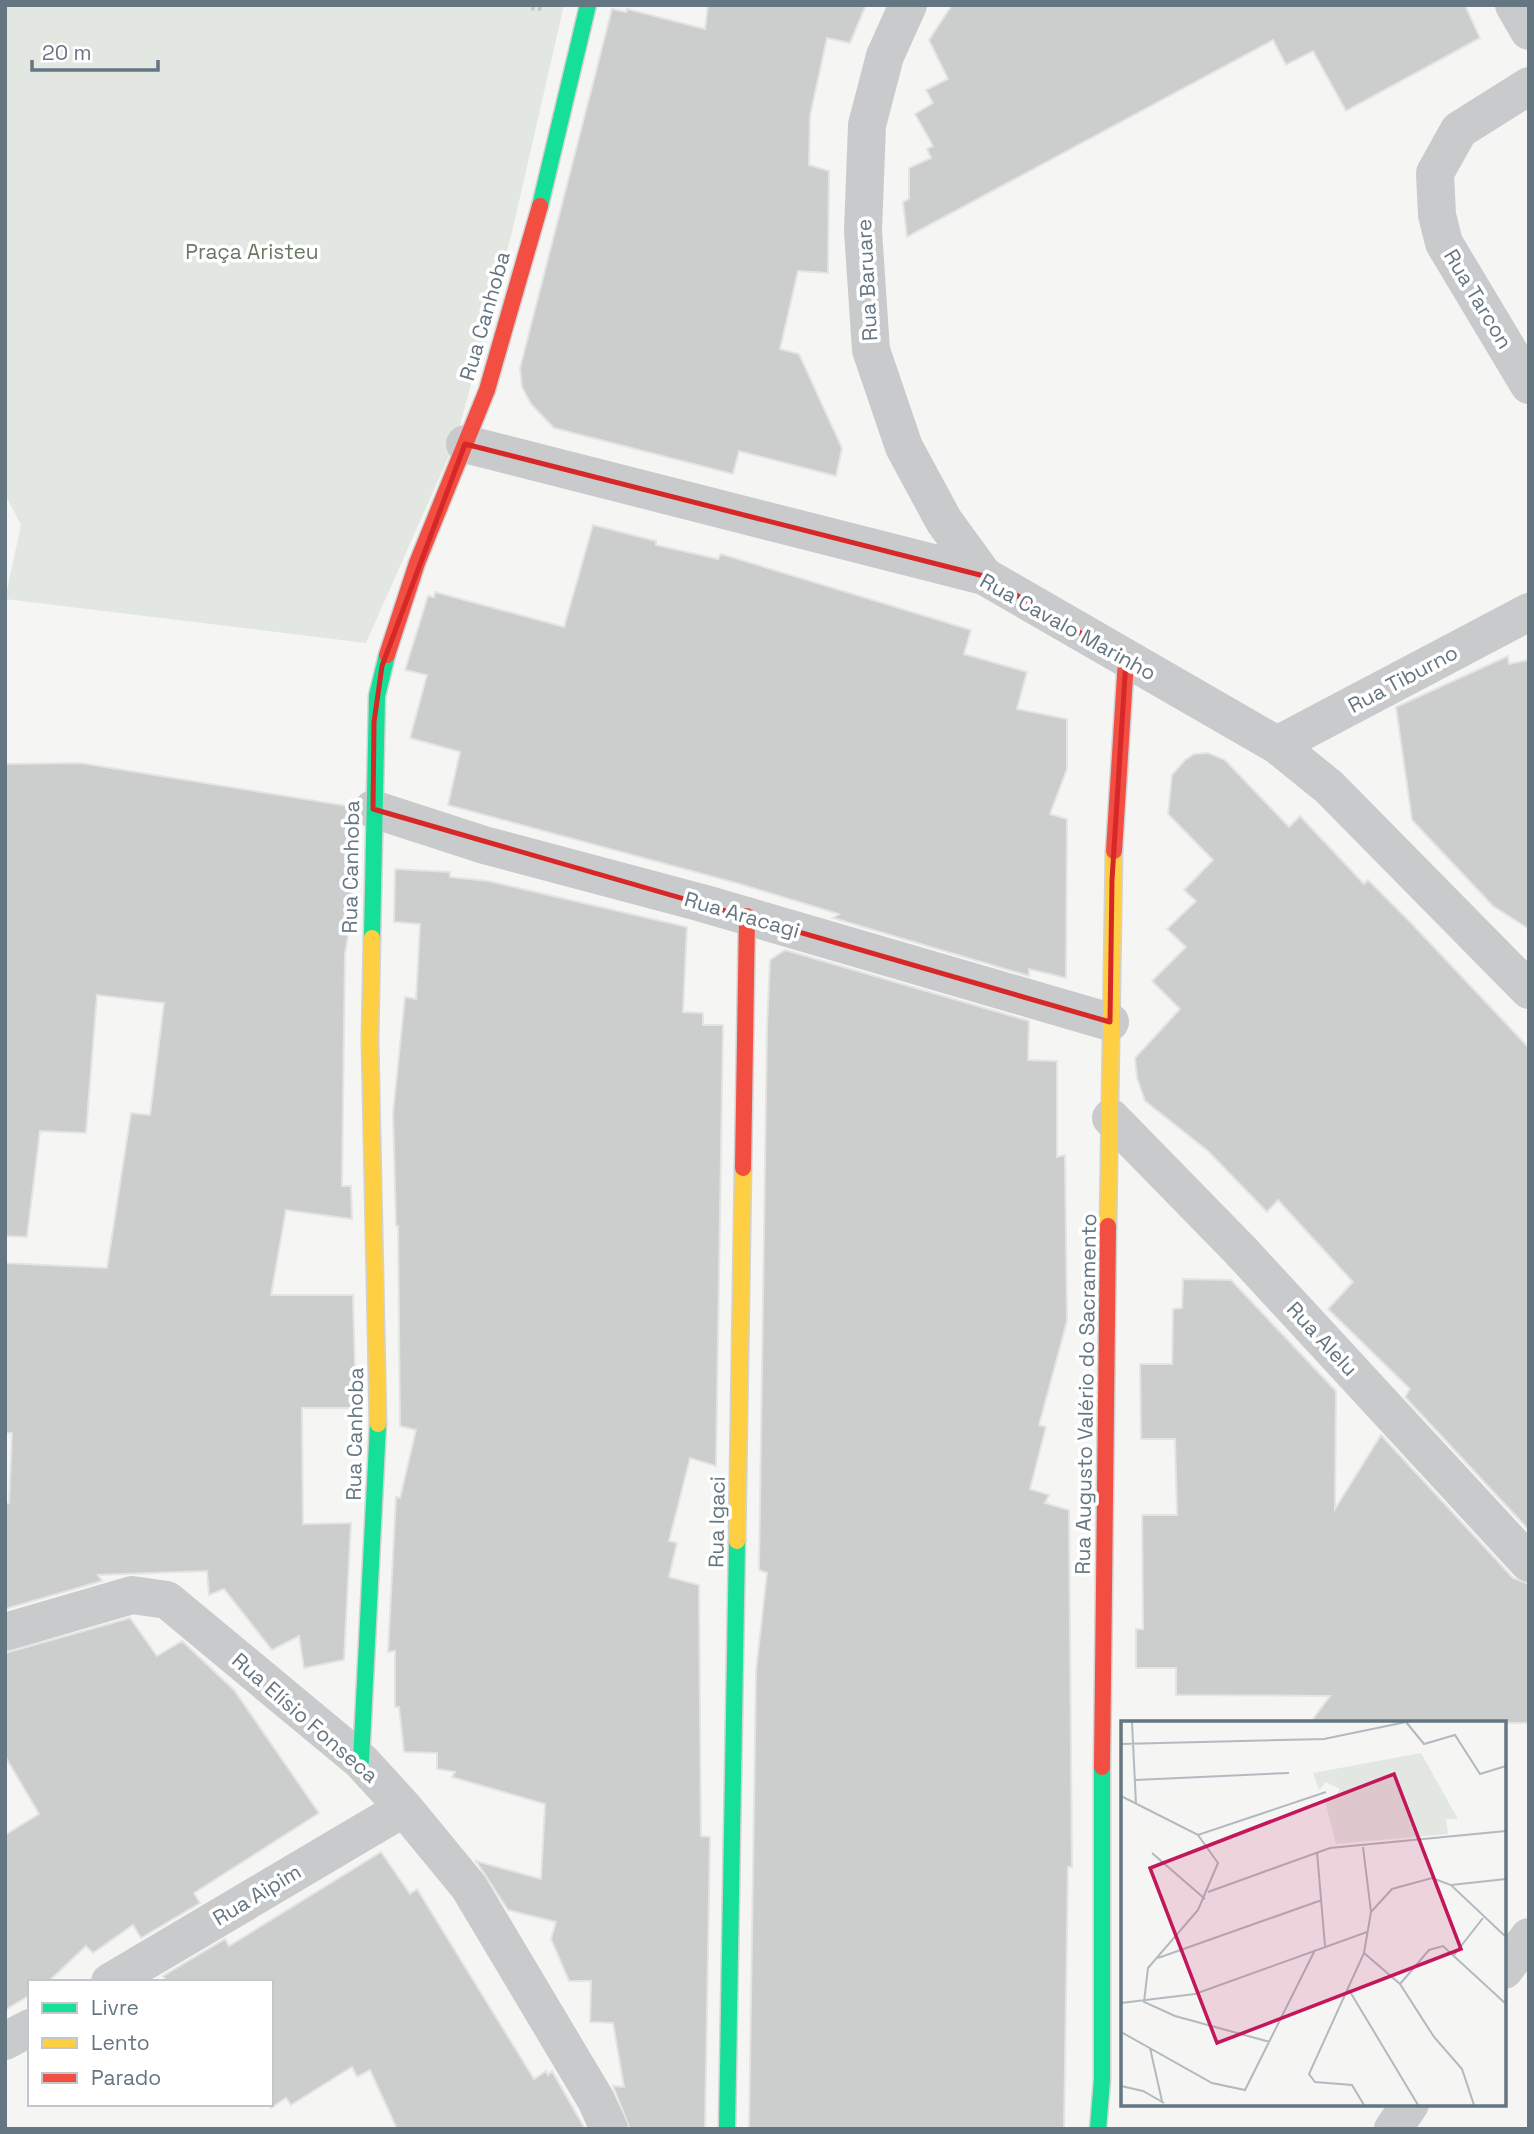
<svg xmlns="http://www.w3.org/2000/svg" width="1534" height="2134" viewBox="0 0 1534 2134" font-family="'Space Grotesk',sans-serif">
<style>
.green{fill:#e3e7e1}
.building{fill:#cccdcd;stroke:#e4e4e3;stroke-width:2}
.lines{fill:none;stroke-linecap:round;stroke-linejoin:round}
.fast-casing{stroke:#d1d2d3;stroke-width:19}
.slow-casing{stroke:#d1d2d3;stroke-width:19}
.jam-casing{stroke:#d1d2d3;stroke-width:19}
.path{stroke:#c7c8c8;stroke-width:4.5;stroke-dasharray:3.5 3.5;stroke-linecap:butt}
.street{stroke:#c9cacb;stroke-width:38}
.fast{stroke:#16e098;stroke-width:16}
.slow{stroke:#ffcf43;stroke-width:16}
.jam{stroke:#f24e42;stroke-width:16}
.marked{fill:none;stroke:#d62828;stroke-width:5;stroke-linejoin:round}
.labels{text-anchor:middle;stroke-width:7;stroke-linejoin:round;paint-order:stroke}
.park-label{font-size:21px;fill:#697a64;stroke:#fff}
.street-label{font-size:21px;fill:#657683;stroke:#fff}
.inset-road{fill:none;stroke:#b2babf;stroke-width:2}
.view{fill:#c2185b;fill-opacity:0.15;stroke:#c2185b;stroke-width:3.5}
.inset-edge{fill:none;stroke:#657683;stroke-width:3.5}
</style>
<rect width="100%" height="100%" fill="#f5f5f3"/>
<path class="green" d="M5,5H564L512,232L456,440L366,643L5,599L21,525L5,494Z"/>
<path class="building" d="M708,5H866L850,43L827,38L810,116L809,165L829,171L828,273L798,271L780,349L799,354L842,448L836,476L739,451L733,474L554,428L531,404L522,387L520,368L612,9L626,12L627,9L705,29Z
M952,5H1465L1480,38L1346,111L1313,51L1286,65L1273,40L907,237L903,202L909,199V168L931,158L927,149L933,146L915,114L933,103L926,90L948,79L929,40Z
M593,525L656,541V545L718,559L721,554L971,630L964,654L1027,672L1017,709L1067,719V769L1050,814L1067,819L1066,978L1029,969V976L833,918L839,914L740,884L448,805L460,752L410,738L427,675L405,670L428,596L434,597L435,592L564,627Z
M1508,656L1509,664L1529,660V929L1493,906L1412,820L1396,707Z
M1208,753L1225,760L1289,827L1300,816L1364,884L1368,880L1411,923L1529,1048V1530L1405,1397L1410,1389L1328,1309L1353,1282L1278,1200L1267,1212L1208,1151L1145,1101L1137,1078L1135,1058L1180,1009L1152,981L1186,947L1167,929L1196,901L1184,890L1213,860L1168,814L1172,775L1185,760L1194,754Z
M80,763L348,806L346,867H352L351,917L345,954L342,1186H351L352,1219L286,1210L271,1295H353L356,1408H302L303,1524L351,1523L344,1660L304,1668L299,1636L272,1650L224,1589L209,1595L207,1571L98,1575L102,1581L5,1609V1503H9L12,1433H5V1263L107,1268L131,1113L150,1115L164,1003L97,995L86,1133L40,1131L27,1237L5,1236V764Z
M395,869L450,872V877L488,881L687,927L683,1012L703,1013V1025H723L716,1466L690,1458L669,1541L677,1543L669,1577L699,1585L701,1836L710,1837L705,2129H630L613,2086L624,2087L613,2023L590,2022L591,1981H569L551,1939L556,1922L508,1910L476,1861L541,1879L545,1804L452,1777L455,1772L437,1769V1753L404,1752L399,1707H395V1651L388,1652L396,1497L400,1498L416,1430L400,1426L398,1226H396L393,1113L405,997L416,999L420,924L394,922Z
M785,950L1029,1021L1028,1060L1057,1061V1157L1065,1155L1067,1321L1039,1425L1046,1427L1030,1489L1049,1495L1045,1503L1069,1510L1072,1867H1068L1064,2129H749L756,1671L767,1573L759,1570L767,1026L770,960Z
M1183,1279L1231,1280L1336,1391L1335,1509L1381,1435L1513,1578L1529,1584V1723H1310L1330,1696L1176,1695V1668H1136V1629H1143L1142,1515H1177L1175,1439H1141L1140,1364H1172L1173,1309L1182,1308Z
M130,1618L157,1656L182,1641L234,1690L319,1813L194,1893L200,1903L141,1938L133,1925L93,1953L86,1946L48,1982H30V1995L5,2010V1835L39,1814L5,1756V1653Z
M381,1852L410,1894L417,1889L534,2079L546,2071L548,2075L552,2071L585,2129H397L370,2070L357,2077L352,2067L291,2105L286,2098L271,2108V1982H167L163,1976L225,1939L229,1946Z"/>
<g class="lines">
<g class="fast-casing">
<path id="fast" d="M540,206L588,5
M372,938L377,696L387,655
M361,1761L378,1424
M727,2129L737,1541
M1098,2129L1102,2080V1767"/>
</g>
<g class="slow-casing">
<path id="slow" d="M372,938L370,1040L378,1424
M1108,1226L1114,851
M737,1541L743,1168"/>
</g>
<g class="jam-casing">
<path id="jam" d="M387,655L417,563L487,390L540,206
M1114,851L1126,660
M743,1168L747,916
M1102,1767L1108,1226"/>
</g>
<path class="path" d="M531,8L544,9"/>
<path class="street" d="M908,5L885,56L867,125L863,231L871,350L904,447L944,521L984,576
M1514,5L1529,31
M1529,86L1459,130L1435,173L1437,215L1444,243L1529,385
M465,444L984,576L1277,745L1329,787L1529,990
M1277,745L1529,612
M373,809L484,845L702,903L1110,1022
M1111,1118L1240,1250L1529,1563
M5,1632L132,1595L167,1600L361,1761L404,1808L469,1887L596,2100L609,2129
M1504,1970L1529,1937
M110,1982L404,1808
M5,2041L30,2028
M1393,2129L1410,2104"/>
<use href="#fast" class="fast"/>
<use href="#slow" class="slow"/>
<use href="#jam" class="jam"/>
</g>
<path class="marked" d="M465,444L984,576L1126,660L1112,880L1110,1022L373,809L374,722L382,666Z"/>
<g class="labels">
<g class="park-label">
<text x="252" y="259">Praça Aristeu</text>
</g>
<g class="street-label">
<text transform="translate(867 280) rotate(-93)" y="7">Rua Baruare</text>
<text transform="translate(1478 299) rotate(59)" y="7">Rua Tarcon</text>
<text transform="translate(485 316) rotate(-74)" y="7">Rua Canhoba</text>
<text transform="translate(1068 627) rotate(29)" y="7">Rua Cavalo Marinho</text>
<text transform="translate(1403 679) rotate(-28)" y="7">Rua Tiburno</text>
<text transform="translate(351 867) rotate(-89)" y="7">Rua Canhoba</text>
<text transform="translate(742 915) rotate(16)" y="7">Rua Aracagi</text>
<text transform="translate(1322 1339) rotate(47)" y="7">Rua Alelu</text>
<text transform="translate(1086 1394) rotate(-89)" y="7">Rua Augusto Valério do Sacramento</text>
<text transform="translate(355 1434) rotate(-89)" y="7">Rua Canhoba</text>
<text transform="translate(717 1522) rotate(-89)" y="7">Rua Igaci</text>
<text transform="translate(305 1718) rotate(41)" y="7">Rua Elísio Fonseca</text>
<text transform="translate(257 1895) rotate(-31)" y="7">Rua Aipim</text>
</g>
</g>
<g transform="translate(1121 1721)">
<rect width="385" height="385" fill="#f5f5f3"/>
<path d="M300,32L337,98H325L327,113L215,123L204,80L213,78L219,68L205,61L198,69L192,52Z" fill="#e3e7e1"/>
<path class="inset-road" d="M11,1L15,83M285,1L303,23L334,14L359,53L385,45M0,23L203,18L285,1M14,59L168,52M0,75L77,114L205,71M77,114L97,142L77,189L27,247L23,281L54,295L149,321M242,126L250,191L243,232L188,353L194,361L231,364L243,384M196,131L204,225M31,132L84,178M330,164L385,158M87,171L209,127L385,110M250,191L271,168L311,157L330,164L385,216M243,232L279,263L313,316L341,348L353,384M333,234L362,197M37,237L201,179M279,263L308,229L322,225L385,283M228,269L297,384M0,282L74,273L246,211M0,311L91,362L124,369L194,229M29,327L41,380M0,365L22,370L43,382"/>
<path class="view" d="M273,53L340,228L96,322L29,147Z"/>
<rect width="385" height="385" class="inset-edge"/>
</g>
<rect width="1534" height="2134" fill="none" stroke="#657683" stroke-width="14"/>
<rect x="28" y="1980" width="245" height="126" fill="#ffffff" stroke="#c1c8cd" stroke-width="2"/>
<rect x="42" y="2003" width="35" height="10" fill="#16e098" stroke="#c1c8cd" stroke-width="2"/>
<text x="91" y="2015" font-size="21" fill="#657683">Livre</text>
<rect x="42" y="2038" width="35" height="10" fill="#ffcf43" stroke="#c1c8cd" stroke-width="2"/>
<text x="91" y="2050" font-size="21" fill="#657683">Lento</text>
<rect x="42" y="2073" width="35" height="10" fill="#f24e42" stroke="#c1c8cd" stroke-width="2"/>
<text x="91" y="2085" font-size="21" fill="#657683">Parado</text>
<path d="M32 60v10h126v-10" fill="none" stroke="#657683" stroke-width="3.5"/>
<text x="42" y="60" font-size="21" fill="#657683" stroke="#ffffff" stroke-width="5" paint-order="stroke">20 m</text>
</svg>
